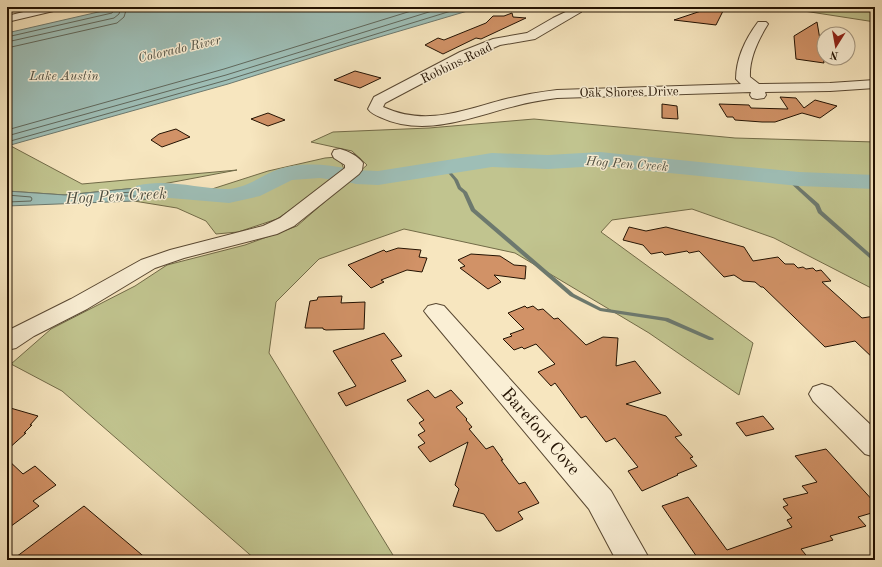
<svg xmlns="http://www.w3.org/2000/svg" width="882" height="567" viewBox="0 0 882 567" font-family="'Old Standard TT',serif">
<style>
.green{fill:#c1c48f;stroke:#726b48}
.water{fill:#9ebeb6;stroke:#6d796e}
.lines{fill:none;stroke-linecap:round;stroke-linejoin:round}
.shore{stroke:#60685c;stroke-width:1}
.stream{fill:#6d796e;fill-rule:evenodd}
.river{fill:#9ebeb6;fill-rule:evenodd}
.building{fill:#d19267;stroke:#231202}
.minor-casing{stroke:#584731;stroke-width:2}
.minor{fill:#faefd5;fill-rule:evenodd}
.labels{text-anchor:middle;stroke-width:3;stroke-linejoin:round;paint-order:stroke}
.far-water-label{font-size:13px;font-style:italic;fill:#4e4e41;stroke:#faefd5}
.far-street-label{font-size:13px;fill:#231202;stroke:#faefd5}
.water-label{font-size:16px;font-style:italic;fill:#4e4e41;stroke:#faefd5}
.near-street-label{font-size:18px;fill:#231202;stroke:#faefd5}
</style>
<rect width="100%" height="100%" fill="#f7e6bf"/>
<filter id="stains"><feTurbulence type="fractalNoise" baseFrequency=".005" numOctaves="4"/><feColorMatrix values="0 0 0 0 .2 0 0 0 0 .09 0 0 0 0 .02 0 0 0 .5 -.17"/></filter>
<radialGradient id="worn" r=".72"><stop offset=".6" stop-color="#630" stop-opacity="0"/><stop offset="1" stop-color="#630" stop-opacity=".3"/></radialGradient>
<path class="green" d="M778,7H875V22Z
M534,119L735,138L875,142V290L774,238L692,209L612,220L601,232L753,343L739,395L649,333L515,253L404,229L319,259L276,302L269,353L396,560H256L62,391L11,364L51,329L135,286L167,265L245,245L297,226L367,165L352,151L311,142L333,132L429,128Z
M9,145L82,184L237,170L147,187L65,195L7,191V146Z
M337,157L342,164L345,172L277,219L238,232L216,234L206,221L177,208L134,201L212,189L268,171L325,158Z"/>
<path class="water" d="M120,7H481L349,46L228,84L7,146V33Z
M147,187L191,191L134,201L7,206V191L65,195Z"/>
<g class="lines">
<path class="shore" d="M7,37L112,13L116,7
M7,42L114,18L119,14L121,7
M7,48L117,23L124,17L127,7
M7,130L224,69L424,7
M7,136L226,75L445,7
M7,142L227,80L464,7
M140,192L142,194L140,196H122L123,193Z
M7,195L31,197L32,199L31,201L7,202"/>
<path class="stream" d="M444,166H446L458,180L461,187L467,192L475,209L574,294L601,308L668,318L713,338L714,339L713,340H709L665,321L600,311L570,296L471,211L463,193L458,189L454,180L444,168Z
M786,177H788L819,204L822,211L875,258V261H873L818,213L815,206L786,179Z"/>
<path class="river" d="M600,152L799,172L875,175V189L799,186L600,166L548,169L492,167L378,185L356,184L348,182L346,180L341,181L320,178L292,180L260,196L229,203L158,197L145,198L136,196L133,191L136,186C167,178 197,189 228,189C247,188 262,175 279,169C301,162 327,164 349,169L351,171L356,170L378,171L492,153L548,155Z"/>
</g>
<path class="building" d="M713,7H725L716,25L674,20Z
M512,13L513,17L526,18L481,39L476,38L443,54L425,45L438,38L444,40L486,23L493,16H504Z
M817,22L824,63L796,59L794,36Z
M355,71L381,78L360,88L334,80Z
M780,97L796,98L804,108L815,100L837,106L820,118L802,113L775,122H762L735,120L733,117H727L719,104L749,105L751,108L788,109Z
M662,104L677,106L678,119L662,118Z
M268,113L285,120L268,126L251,119Z
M176,129L190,137L162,147L151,140L159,134Z
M629,227L646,231L666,227L744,247L753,261L778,257L785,264H794L798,268L803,267L806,269L813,268L816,271L821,270L831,281L822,282L862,318L875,316V360L855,341L825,347L763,287H761L755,282L743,281L734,275L724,277L699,251L689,253L687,251L665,255L662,252L651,254L643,245L623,240Z
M398,248L421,250L419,257L427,258L422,272L407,270L381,280L384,282L371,288L348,265L384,250L386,252Z
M471,254L500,256L514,265L526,266L525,279L494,275L501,282L488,289L460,268L465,266L458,260Z
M342,296L341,303L365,302L364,329L326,330L323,329V328H305L310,301L317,300L318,297Z
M525,306L527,308L533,306L538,310L543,309L554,319L558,318L586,345L603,337L618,338L616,366L635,361L661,393L626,404L666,416L682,435L675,437L693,457L690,458L697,466L677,474L678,475L642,491L628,471L638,467L615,438L606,442L586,416L581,418L555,383L551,386L538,372L555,364L536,344L524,349L522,347L514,350L503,339L512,336L510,334L524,329L508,313Z
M384,333L402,356L391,360L406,381L346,406L338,393L356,386L333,351Z
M428,390L435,398L451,390L463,403L456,407L467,419L466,420L472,427L469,429L486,449L493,446L503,460H501L519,484L525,482L539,503L518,512L523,519L500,531H496L484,514L453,506L459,489L455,485L468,442L430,462L418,447L425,443L418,435L425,431L419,423L424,420L407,400Z
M7,407L38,416L30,425H32L24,433H26L7,450Z
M763,416L774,429L746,436L736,423Z
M826,449L875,503V512L858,517L866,526L830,536L833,540L801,549L810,560H699L662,506L688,497L727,550L792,527L787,520L792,518L783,507L788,505L783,499L808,493L802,486L817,482L795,456Z
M7,459L23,474L35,466L56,485L33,501L39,506L7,529Z
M84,506L148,560H12Z"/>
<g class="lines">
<g class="minor-casing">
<path id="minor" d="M44,7H63L62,9L7,22V16Z
M576,7L581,8L582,10L581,12L535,39L500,45L470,58L385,103L383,107C427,127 463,110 506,99C523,95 540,92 557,90L741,84L736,79C736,58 746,38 758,22H766L768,24C758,40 749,59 750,77L759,84L830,83L875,80V88L830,91L765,92L766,95L764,98L757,99L752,98L750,95L751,92L557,98C543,100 529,102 515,106C471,117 425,138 380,117C375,115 371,113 368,109L374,97L460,52L493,39L527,33L553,18Z
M340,149C348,151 358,156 363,163L362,170L359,174L294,226L277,234L184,258L155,268L87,309L34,336L16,348L7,350V331L71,299L141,260L170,250L263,226L280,218L345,168V165L334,158L332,154L334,150Z
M436,304L444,306L611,491L650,560H616L589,509L428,316L424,311L428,306Z
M822,384L831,387L875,429V457L865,454L813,401L809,394L813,387Z"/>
</g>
<use href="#minor" class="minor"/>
</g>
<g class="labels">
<g class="far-water-label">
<text transform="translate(179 48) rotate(-13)" y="5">Colorado River</text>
<text x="64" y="80">Lake Austin</text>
<text transform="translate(627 163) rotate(4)" y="5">Hog Pen Creek</text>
</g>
<g class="far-street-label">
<text transform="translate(456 62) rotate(-26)" y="5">Robbins Road</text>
<text transform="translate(629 91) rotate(-1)" y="5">Oak Shores Drive</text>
</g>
<g class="water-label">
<text transform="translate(116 195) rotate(-3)" y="6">Hog Pen Creek</text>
</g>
<g class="near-street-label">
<text transform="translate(541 431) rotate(49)" y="6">Barefoot Cove</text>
</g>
</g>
<rect width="882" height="567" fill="none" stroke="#f7e6bf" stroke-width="24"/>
<rect x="8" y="8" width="866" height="551" fill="none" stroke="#231202" stroke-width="2"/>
<rect x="12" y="12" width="858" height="543" fill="none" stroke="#231202"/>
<g transform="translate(836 46) rotate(191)"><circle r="19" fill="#faefd5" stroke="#a49781"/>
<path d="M0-3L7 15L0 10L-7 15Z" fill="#8f2418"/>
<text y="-6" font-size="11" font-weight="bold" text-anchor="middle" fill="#231202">N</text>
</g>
<rect width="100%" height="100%" filter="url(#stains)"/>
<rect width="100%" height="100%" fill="url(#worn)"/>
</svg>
